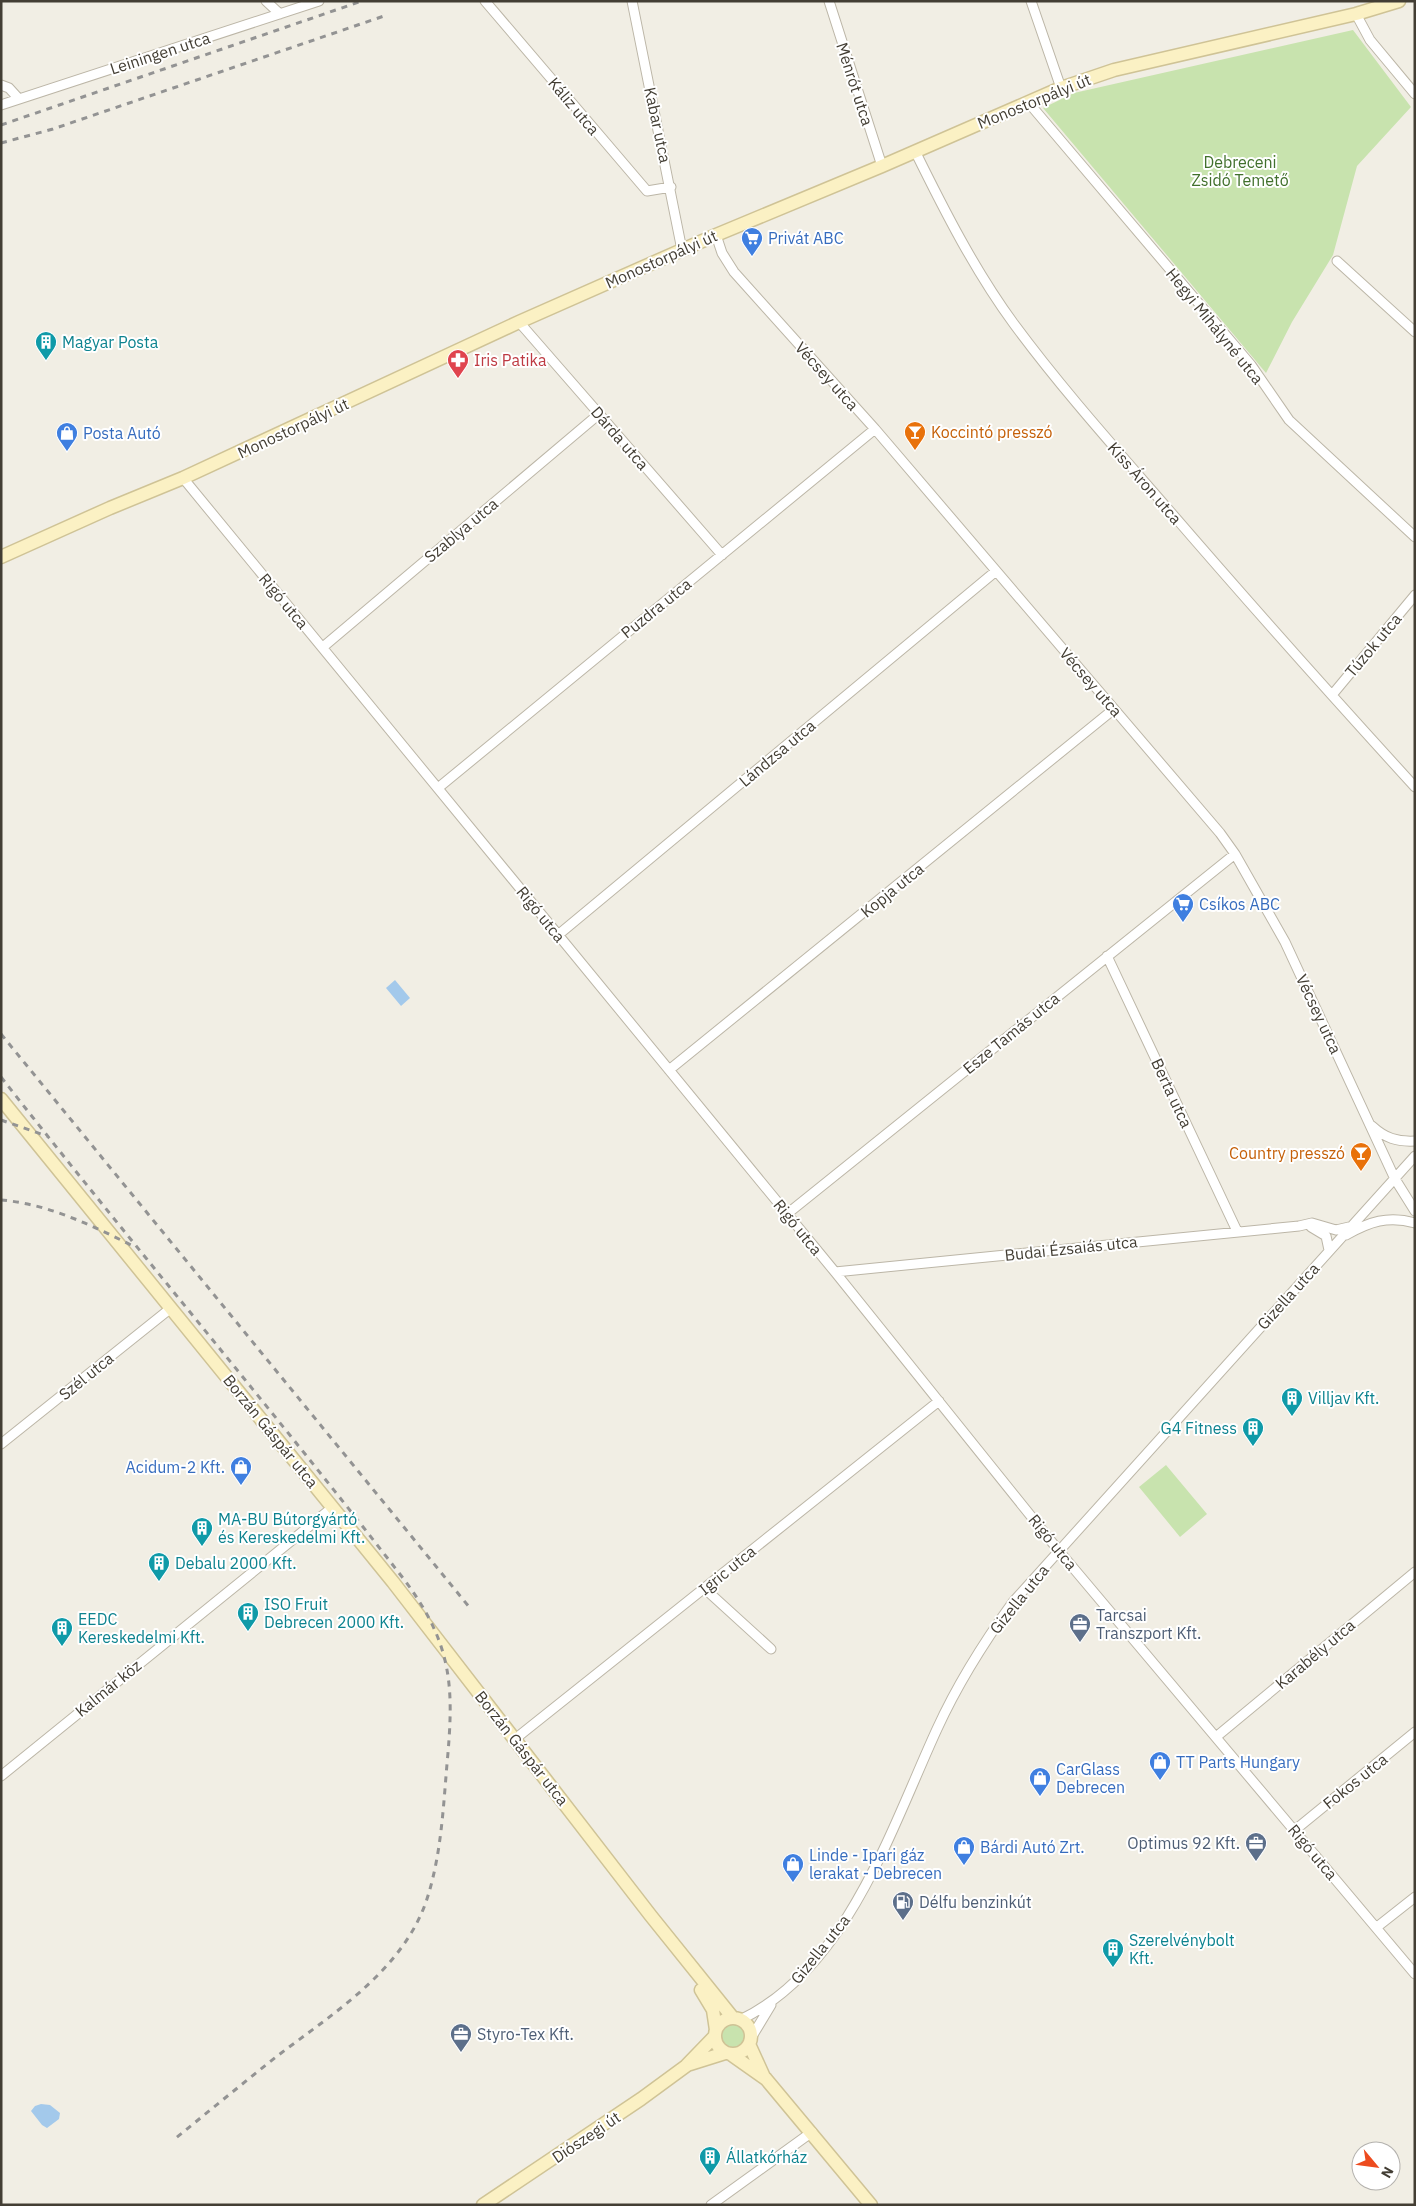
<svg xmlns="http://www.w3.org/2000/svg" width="1416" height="2206" viewBox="0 0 1416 2206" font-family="'IBM Plex Sans',sans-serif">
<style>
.green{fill:#c8e3ae}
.water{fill:#a3c9eb}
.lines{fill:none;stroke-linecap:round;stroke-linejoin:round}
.street-casing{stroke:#bcb6a7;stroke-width:11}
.secondary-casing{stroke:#cfc396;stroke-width:15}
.street{stroke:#fff;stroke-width:9}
.secondary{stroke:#fbf1c4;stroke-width:12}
.rail{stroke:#939393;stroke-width:3;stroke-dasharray:6 6;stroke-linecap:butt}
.labels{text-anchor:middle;stroke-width:4;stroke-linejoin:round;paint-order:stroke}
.street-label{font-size:16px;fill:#433e34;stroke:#fff}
.park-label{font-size:16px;fill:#41702c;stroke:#fff}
.shop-label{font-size:16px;fill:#366cbe;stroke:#fff;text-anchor:start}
.culture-label{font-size:16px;fill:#0d838f;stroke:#fff;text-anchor:start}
.health-label{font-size:16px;fill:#be3a42;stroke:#fff;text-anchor:start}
.food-label{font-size:16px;fill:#c56008;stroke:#fff;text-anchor:start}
.service-label{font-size:16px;fill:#4e5e75;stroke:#fff;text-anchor:start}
</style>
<rect width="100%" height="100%" fill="#f1eee4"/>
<path class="green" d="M1353,30L1411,107L1357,166L1333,255L1292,322L1266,373L1043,108L1074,93Z
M1166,1465L1207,1514L1180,1537L1139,1487Z
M720 2036a12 12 0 1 1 24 0a12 12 0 1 1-24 0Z"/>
<path class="water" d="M395,980L410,998L401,1006L386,988Z
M41,2104L50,2105L60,2113L59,2119L47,2128L42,2125L31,2111L35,2106Z"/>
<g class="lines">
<g class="street-casing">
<path id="street" d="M266,1L280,14
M485,1L647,191L671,187
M632,1L682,250
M829,1L882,166
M1031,1L1061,88
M1356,14L1370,40L1415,94
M1,85L9,88L19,99
M1028,102L1251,365L1289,420L1415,537
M1,105L319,1
M915,151C944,210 975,271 1014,324C1062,389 1116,449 1168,509C1249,603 1331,695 1415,787
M716,235L722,253L734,272L875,429L1220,833L1235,854L1285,942L1395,1179L1415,1211
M1337,261L1415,332
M519,322L722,555
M183,478L835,1272L1059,1551L1415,1974
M323,647L599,414
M1332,695L1415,595
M438,788L875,429
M558,935L996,571
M1107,956L1237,1231
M669,1070L1114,709
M1372,1126C1385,1138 1397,1142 1415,1141
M787,1214L1235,854
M1311,1227L1326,1236L1329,1250
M1346,1235C1369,1222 1388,1215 1415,1223
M835,1272L1299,1226L1312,1223L1336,1230L1349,1227
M1,1444L171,1308
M704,1588L771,1649
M1216,1737L1415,1572
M515,1739L939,1401
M1,1776L333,1507
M1295,1830L1415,1732
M1377,1927L1415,1897
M740,2020C847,1969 891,1829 937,1729C958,1683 984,1642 1013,1602L1415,1156
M751,2038L771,2005
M711,2205L812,2132"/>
</g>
<g class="secondary-casing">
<path id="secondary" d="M1,557L110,508L183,478L519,322L716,235L882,166L1061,88L1114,70L1356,14L1399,1
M1,1099L393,1582L651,1916L733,2018
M701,1990L713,2010L716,2030
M715 2036a18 18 0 1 1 36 0a18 18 0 1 1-36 0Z
M749,2044L764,2077
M732,2055L766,2079L871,2205
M690,2064L725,2053
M483,2205L641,2099L686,2066L714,2037"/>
</g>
<use href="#street" class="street"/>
<use href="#secondary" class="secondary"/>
<path class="rail" d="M1,125L362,1
M1,143L53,129L387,15
M1,1034L470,1608
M1,1077C134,1247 274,1411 406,1582C453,1646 454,1688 447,1764C443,1811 441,1857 426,1902C401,1972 332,2014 276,2057C242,2084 209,2111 176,2138
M1,1120L47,1136
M1,1200C49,1204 93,1226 135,1247"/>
</g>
<defs>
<g id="supermarket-pin" transform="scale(1.125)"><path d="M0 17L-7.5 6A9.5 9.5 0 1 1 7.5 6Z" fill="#3f7fe0" stroke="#fff"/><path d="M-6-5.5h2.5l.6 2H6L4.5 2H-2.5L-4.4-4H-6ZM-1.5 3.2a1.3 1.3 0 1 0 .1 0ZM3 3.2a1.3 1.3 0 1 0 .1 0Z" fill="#fff"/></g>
<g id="building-pin" transform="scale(1.125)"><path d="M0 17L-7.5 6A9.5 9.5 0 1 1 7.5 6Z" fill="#0f9aa8" stroke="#fff"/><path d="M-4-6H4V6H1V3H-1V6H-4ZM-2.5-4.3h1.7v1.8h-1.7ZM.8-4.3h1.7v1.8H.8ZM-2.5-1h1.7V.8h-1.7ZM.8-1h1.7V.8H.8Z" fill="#fff"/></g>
<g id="pharmacy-pin" transform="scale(1.125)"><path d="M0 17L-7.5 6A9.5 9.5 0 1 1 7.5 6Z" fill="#e0444e" stroke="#fff"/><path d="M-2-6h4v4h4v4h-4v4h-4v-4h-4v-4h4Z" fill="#fff"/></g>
<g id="bar-pin" transform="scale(1.125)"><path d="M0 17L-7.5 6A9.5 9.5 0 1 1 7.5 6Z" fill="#e8710a" stroke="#fff"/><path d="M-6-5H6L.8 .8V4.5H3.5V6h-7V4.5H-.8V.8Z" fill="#fff"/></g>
<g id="shop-pin" transform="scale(1.125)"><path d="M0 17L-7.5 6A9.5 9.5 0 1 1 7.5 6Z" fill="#3f7fe0" stroke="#fff"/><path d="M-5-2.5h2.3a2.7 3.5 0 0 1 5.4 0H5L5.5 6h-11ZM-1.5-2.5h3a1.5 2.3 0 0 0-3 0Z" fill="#fff"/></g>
<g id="office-pin" transform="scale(1.125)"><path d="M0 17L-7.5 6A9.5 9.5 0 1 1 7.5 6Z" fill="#5c6f8a" stroke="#fff"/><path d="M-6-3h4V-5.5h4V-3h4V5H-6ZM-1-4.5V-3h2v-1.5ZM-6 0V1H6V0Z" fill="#fff"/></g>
<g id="fuel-pin" transform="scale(1.125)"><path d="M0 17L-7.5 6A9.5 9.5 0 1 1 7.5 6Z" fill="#5c6f8a" stroke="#fff"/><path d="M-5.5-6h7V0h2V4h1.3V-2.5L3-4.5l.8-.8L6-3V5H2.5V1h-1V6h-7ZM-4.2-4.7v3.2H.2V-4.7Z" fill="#fff"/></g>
</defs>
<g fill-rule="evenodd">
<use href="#supermarket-pin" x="752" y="238"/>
<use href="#building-pin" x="46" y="342"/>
<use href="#pharmacy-pin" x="458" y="360"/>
<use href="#bar-pin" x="915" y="432"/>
<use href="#shop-pin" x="67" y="433"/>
<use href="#supermarket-pin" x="1183" y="904"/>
<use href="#bar-pin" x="1361" y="1153"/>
<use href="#building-pin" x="1292" y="1398"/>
<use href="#building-pin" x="1253" y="1428"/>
<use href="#shop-pin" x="241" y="1467"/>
<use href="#building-pin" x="202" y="1528"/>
<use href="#building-pin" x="159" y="1563"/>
<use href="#building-pin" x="248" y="1613"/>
<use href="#office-pin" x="1080" y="1624"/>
<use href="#building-pin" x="62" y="1628"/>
<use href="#shop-pin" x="1160" y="1762"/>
<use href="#shop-pin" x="1040" y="1778"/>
<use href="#office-pin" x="1256" y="1843"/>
<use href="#shop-pin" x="964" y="1847"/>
<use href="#shop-pin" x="793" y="1864"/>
<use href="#fuel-pin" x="903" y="1902"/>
<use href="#building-pin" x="1113" y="1949"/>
<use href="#office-pin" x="461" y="2034"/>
<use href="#building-pin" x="710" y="2157"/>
</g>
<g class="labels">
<g class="street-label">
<text transform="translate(160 53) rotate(-18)" y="6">Leiningen utca</text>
<text transform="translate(855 84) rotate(72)" y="6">Ménrót utca</text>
<text transform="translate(1034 101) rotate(-22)" y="6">Monostorpályi út</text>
<text transform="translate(574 106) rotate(50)" y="6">Káliz utca</text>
<text transform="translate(658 125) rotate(78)" y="6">Kabar utca</text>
<text transform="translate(661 259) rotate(-24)" y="6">Monostorpályi út</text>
<text transform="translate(1215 326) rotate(51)" y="6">Hegyi Mihályné utca</text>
<text transform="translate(827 376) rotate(48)" y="6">Vécsey utca</text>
<text transform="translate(293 428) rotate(-25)" y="6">Monostorpályi út</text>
<text transform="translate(620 438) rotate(49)" y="6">Dárda utca</text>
<text transform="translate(1145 483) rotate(49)" y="6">Kiss Áron utca</text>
<text transform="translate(461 530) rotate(-40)" y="6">Szablya utca</text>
<text transform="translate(284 601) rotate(50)" y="6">Rigó utca</text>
<text transform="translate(656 608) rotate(-39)" y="6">Puzdra utca</text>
<text transform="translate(1373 645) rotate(-50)" y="6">Túzok utca</text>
<text transform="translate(1091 682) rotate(49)" y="6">Vécsey utca</text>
<text transform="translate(777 753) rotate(-40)" y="6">Lándzsa utca</text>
<text transform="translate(892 890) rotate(-39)" y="6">Kopja utca</text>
<text transform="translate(541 914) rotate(51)" y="6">Rigó utca</text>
<text transform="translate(1319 1014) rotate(65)" y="6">Vécsey utca</text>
<text transform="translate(1011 1033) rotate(-39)" y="6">Esze Tamás utca</text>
<text transform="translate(1172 1093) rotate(65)" y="6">Berta utca</text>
<text transform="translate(798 1227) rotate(51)" y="6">Rigó utca</text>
<text transform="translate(1071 1248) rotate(-6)" y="6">Budai Ézsaiás utca</text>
<text transform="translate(1288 1296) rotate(-48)" y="6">Gizella utca</text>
<text transform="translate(86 1376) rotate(-39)" y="6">Szél utca</text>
<text transform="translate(271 1431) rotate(51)" y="6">Borzán Gáspár utca</text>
<text transform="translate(1053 1542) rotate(51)" y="6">Rigó utca</text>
<text transform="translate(727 1570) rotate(-39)" y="6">Igric utca</text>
<text transform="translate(1019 1599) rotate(-51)" y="6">Gizella utca</text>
<text transform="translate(1315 1654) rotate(-40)" y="6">Karabély utca</text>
<text transform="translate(108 1688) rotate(-39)" y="6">Kalmár köz</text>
<text transform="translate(522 1748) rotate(52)" y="6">Borzán Gáspár utca</text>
<text transform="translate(1355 1781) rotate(-39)" y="6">Fokos utca</text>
<text transform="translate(1313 1852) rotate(50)" y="6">Rigó utca</text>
<text transform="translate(820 1949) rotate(-51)" y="6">Gizella utca</text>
<text transform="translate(586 2137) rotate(-34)" y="6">Diószegi út</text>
</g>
<g class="park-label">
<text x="1240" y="168">Debreceni<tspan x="1240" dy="18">Zsidó Temető</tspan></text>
</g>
<g class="shop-label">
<text x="768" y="244">Privát ABC</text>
<text x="83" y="439">Posta Autó</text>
<text x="1199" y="910">Csíkos ABC</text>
<text x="225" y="1473" text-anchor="end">Acidum-2 Kft.</text>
<text x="1176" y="1768">TT Parts Hungary</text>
<text x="1056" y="1775">CarGlass<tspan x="1056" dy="18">Debrecen</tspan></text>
<text x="980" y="1853">Bárdi Autó Zrt.</text>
<text x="809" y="1861">Linde - Ipari gáz<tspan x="809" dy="18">lerakat - Debrecen</tspan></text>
</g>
<g class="culture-label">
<text x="62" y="348">Magyar Posta</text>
<text x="1308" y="1404">Villjav Kft.</text>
<text x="1237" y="1434" text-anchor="end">G4 Fitness</text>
<text x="218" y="1525">MA-BU Bútorgyártó<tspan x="218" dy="18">és Kereskedelmi Kft.</tspan></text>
<text x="175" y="1569">Debalu 2000 Kft.</text>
<text x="264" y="1610">ISO Fruit<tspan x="264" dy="18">Debrecen 2000 Kft.</tspan></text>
<text x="78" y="1625">EEDC<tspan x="78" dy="18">Kereskedelmi Kft.</tspan></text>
<text x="1129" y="1946">Szerelvénybolt<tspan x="1129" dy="18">Kft.</tspan></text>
<text x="726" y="2163">Állatkórház</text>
</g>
<g class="health-label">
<text x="474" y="366">Iris Patika</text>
</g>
<g class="food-label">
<text x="931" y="438">Koccintó presszó</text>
<text x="1345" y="1159" text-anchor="end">Country presszó</text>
</g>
<g class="service-label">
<text x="1096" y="1621">Tarcsai<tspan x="1096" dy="18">Transzport Kft.</tspan></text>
<text x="1240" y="1849" text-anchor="end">Optimus 92 Kft.</text>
<text x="919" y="1908">Délfu benzinkút</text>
<text x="477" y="2040">Styro-Tex Kft.</text>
</g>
</g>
<rect width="1416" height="2206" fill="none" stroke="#433e34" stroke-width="5"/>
<g transform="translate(1376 2166) rotate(119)"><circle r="24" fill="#ffffff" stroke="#b4b2ae"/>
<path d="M0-4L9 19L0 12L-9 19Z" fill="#ed4b1e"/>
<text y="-8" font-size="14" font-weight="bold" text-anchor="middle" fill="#433e34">N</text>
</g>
</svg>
